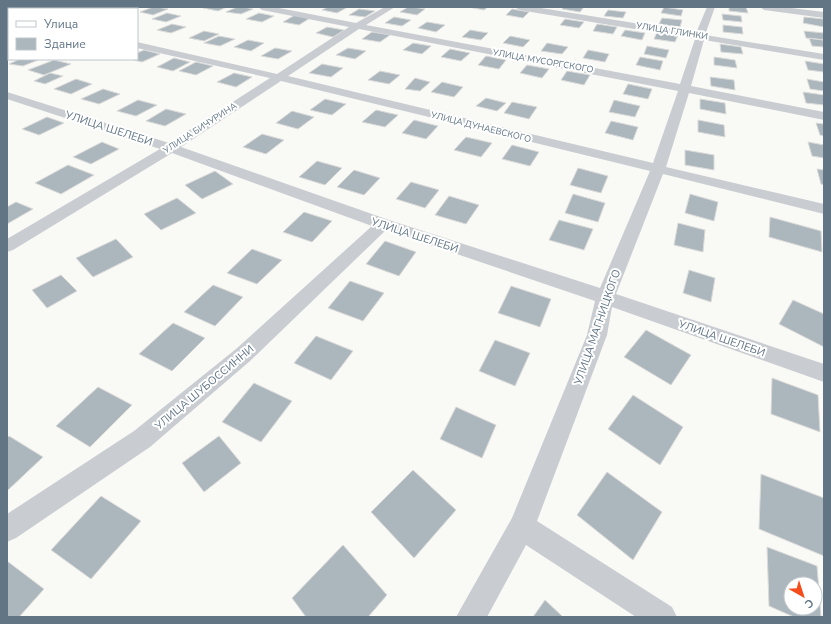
<svg xmlns="http://www.w3.org/2000/svg" width="831" height="624" viewBox="0 0 831 624" font-family="'Nunito Sans',sans-serif">
<style>
.building{fill:#acb6bd;stroke:#dbdbd9;fill-rule:evenodd}
.lines{fill:none;stroke-linecap:round;stroke-linejoin:round}
.secondary-casing{stroke:#b8bfc4;stroke-width:1}
.street{fill:#c9cdd1;fill-rule:evenodd}
.secondary{fill:#fff;fill-rule:evenodd}
.labels{text-anchor:middle;stroke-width:4;stroke-linejoin:round;paint-order:stroke}
.far-street-label{font-size:9px;fill:#617585;stroke:#fff}
.street-label{font-size:11px;fill:#617585;stroke:#fff}
</style>
<rect width="100%" height="100%" fill="#f9f9f6"/>
<path class="building" d="M153,7H157L168,9L153,15L140,12Z
M207,7H227L218,11L203,8Z
M237,7H244L253,9L241,14L226,12Z
M328,7H348L337,13L322,10Z
M408,7H413L425,9L417,15L400,12Z
M468,7H488L484,10Z
M564,7H584L580,12L562,9Z
M664,7L683,10L681,16L661,13Z
M729,7H746L748,13L729,11Z
M359,9L375,11L365,17L349,15Z
M512,9L529,12L523,18L506,15Z
M608,10L626,12L623,18L604,16Z
M167,13L181,16L166,22L152,19Z
M259,13L274,16L262,22L246,19Z
M722,14L741,16L742,22L723,20Z
M295,15L310,18L299,25L283,22Z
M394,17L411,20L402,26L385,23Z
M804,17L824,19V27L803,23Z
M662,18L682,20L680,27L659,24Z
M565,19L584,22L579,28L560,25Z
M427,22L445,25L436,32L418,28Z
M172,24L186,27L171,33L157,30Z
M597,24L617,27L613,34L593,31Z
M723,25L742,27L743,34L723,32Z
M327,27L344,30L333,37L316,33Z
M470,30L488,33L481,40L462,37Z
M625,30L645,33L642,40L621,36Z
M204,31L219,34L204,41L189,38Z
M804,31L824,33V40L806,38Z
M372,32L390,35L380,42L362,39Z
M657,32L678,35L675,42L654,39Z
M219,36L235,39L220,46L204,43Z
M510,36L530,40L523,47L503,43Z
M809,38L824,40V47L812,46Z
M248,40L264,43L251,51L234,47Z
M413,43L431,46L422,54L403,50Z
M547,43L568,47L562,54L541,51Z
M720,44L741,47L743,54L721,52Z
M647,46L669,50L666,58L644,54Z
M275,48L292,51L278,59L261,56Z
M348,48L366,51L355,59L336,55Z
M450,49L470,53L461,61L441,57Z
M144,50L160,54L142,62L130,59H137V53Z
M588,50L609,54L605,62L583,58Z
M486,56L506,60L499,69L478,65Z
M640,57L663,61L660,70L636,65Z
M714,57L735,60L737,68L714,65Z
M174,58L190,62L173,71L157,67Z
M20,59H35L38,60L23,66L9,64Z
M54,60L71,64L44,75L28,70Z
M805,61L824,64V72L808,70Z
M196,62L213,66L196,75L179,71Z
M322,64L343,68L331,77L309,73Z
M527,65L549,69L542,78L520,73Z
M380,71L400,75L389,84L368,80Z
M567,71L590,75L584,85L561,80Z
M50,73L63,76L45,84L34,81Z
M234,73L252,77L236,87L217,82Z
M710,77L734,80L735,90L711,86Z
M415,78L430,82L420,91L405,89Z
M76,79L92,84L71,94L54,89Z
M807,79L824,82V91L810,89Z
M442,82L463,87L454,97L431,92Z
M628,84L652,89L648,99L623,94Z
M103,89L120,94L99,104L81,99Z
M803,92L824,95V105L806,103Z
M486,98L506,103L497,111L476,106Z
M325,99L346,104L332,115L310,110Z
M700,99L725,103L726,114L700,109Z
M138,100L157,105L136,116L117,111Z
M614,100L640,106L635,117L609,112Z
M512,102L537,107L529,119L504,113Z
M166,109L186,114L165,126L146,121Z
M376,110L398,115L385,127L362,122Z
M292,111L314,117L298,129L276,123Z
M47,117L64,123L39,135L22,129Z
M414,120L438,126L426,139L402,133Z
M698,120L724,125L725,137L698,132Z
M611,121L638,127L633,140L605,133Z
M816,123L824,124V136L820,135Z
M262,134L284,140L266,154L243,147Z
M466,137L492,143L481,157L454,150Z
M102,142L119,149L91,164L73,157Z
M808,142L824,145V158L812,156Z
M512,145L539,152L530,166L502,159Z
M685,150L714,155V170L685,165Z
M317,161L342,168L325,185L299,177Z
M68,165L94,175L61,194L35,183Z
M578,168L608,176L601,193L570,185Z
M817,169L824,170V185L821,184Z
M354,170L380,178L364,195L337,187Z
M215,171L233,184L202,199L185,185Z
M411,182L439,190L425,208L396,199Z
M573,194L605,203L598,222L565,213Z
M690,194L718,202L714,221L685,213Z
M449,196L479,205L466,224L435,215Z
M177,198L196,213L161,230L144,214Z
M16,202L33,209L7,224V207Z
M304,212L332,221L312,242L283,232Z
M770,217L821,231L822,252L769,237Z
M559,220L593,229L584,250L549,240Z
M678,223L705,230L703,252L674,245Z
M116,239L133,257L93,277L76,258Z
M385,241L416,252L399,276L366,264Z
M252,249L282,260L257,284L227,273Z
M689,270L715,278L711,302L683,293Z
M61,275L77,291L47,308L32,290Z
M350,281L384,293L363,321L328,308Z
M213,285L243,297L215,326L184,312Z
M511,286L551,299L540,327L498,313Z
M793,300L824,314V347L779,324Z
M173,323L205,338L172,371L139,354Z
M646,330L691,355L671,385L624,357Z
M316,336L353,351L331,380L294,363Z
M495,340L530,353L515,386L479,371Z
M772,378L818,395L820,432L771,414Z
M254,383L292,401L261,442L222,422Z
M98,387L132,405L90,447L56,426Z
M633,395L683,427L660,465L608,429Z
M456,407L496,425L482,458L440,439Z
M9,436L43,457L7,491V438Z
M219,436L241,463L204,492L182,463Z
M413,470L456,510L414,558L371,512Z
M607,472L662,512L633,560L577,515Z
M761,474L824,498V556L759,529Z
M101,496L141,521L91,579L51,550Z
M343,545L387,595L368,617H306L292,598Z
M767,547L817,566L821,617H794L769,606ZM791,584H815V608H791Z
M7,561L44,589L19,617H7Z
M545,600L563,617H533Z"/>
<g class="lines">
<g class="secondary-casing">
<path id="secondary" d="M113,7H127L125,9H112Z
M7,40H9V46H7Z"/>
</g>
<path class="street" d="M258,7H274L356,23L385,7H395L366,25L680,84L695,39L519,10L515,7H535L696,33L707,7H715L705,35L824,54V60L704,40L691,86L824,112V120L689,93L666,167L824,204V214L663,174L616,294L824,364V382L612,307L607,335L537,521L672,607L677,617H636L526,545L487,617H456L512,518L587,335L595,301L386,230L250,361L150,447L16,538L7,542V514L134,431L236,349L372,226L172,153L13,250L7,252V239L160,149L7,99V92L169,143L270,78L137,48V42L277,74L349,27L262,10ZM359,29L678,91L653,163L288,76ZM281,81L650,171L600,288L389,220L181,147Z
M760,7H783L824,12V18L764,10Z
M7,10H9V16H7Z"/>
<use href="#secondary" class="secondary"/>
</g>
<g class="labels">
<g class="far-street-label">
<text transform="translate(672 31) rotate(9)" y="3">УЛИЦА ГЛИНКИ</text>
<text transform="translate(543 61) rotate(10)" y="3">УЛИЦА МУСОРГСКОГО</text>
<text transform="translate(481 127) rotate(14)" y="3">УЛИЦА ДУНАЕВСКОГО</text>
<text transform="translate(200 128) rotate(-33)" y="3">УЛИЦА БИЧУРИНА</text>
</g>
<g class="street-label">
<text transform="translate(109 128) rotate(18)" y="4">УЛИЦА ШЕЛЕБИ</text>
<text transform="translate(415 235) rotate(18)" y="4">УЛИЦА ШЕЛЕБИ</text>
<text transform="translate(597 327) rotate(-71)" y="4">УЛИЦА МАГНИЦКОГО</text>
<text transform="translate(722 338) rotate(19)" y="4">УЛИЦА ШЕЛЕБИ</text>
<text transform="translate(204 387) rotate(-40)" y="4">УЛИЦА ШУБОССИННИ</text>
</g>
</g>
<rect width="831" height="624" fill="none" stroke="#617585" stroke-width="16"/>
<rect x="8" y="8" width="130" height="52" fill="#ffffff" stroke="#c0c8ce"/>
<rect x="16" y="21" width="20" height="6" fill="#ffffff" stroke="#c0c8ce"/>
<text x="44" y="28" font-size="12" fill="#617585">Улица</text>
<rect x="16" y="38" width="20" height="12" fill="#acb6bd" stroke="#c0c8ce"/>
<text x="44" y="48" font-size="12" fill="#617585">Здание</text>
<g transform="translate(803 596) rotate(141)"><circle r="19" fill="#ffffff" stroke="#c0c8ce"/>
<path d="M0-3L7 15L0 10L-7 15Z" fill="#f54c1b"/>
<text y="-6" font-size="11" font-weight="bold" text-anchor="middle" fill="#617585">С</text>
</g>
</svg>
